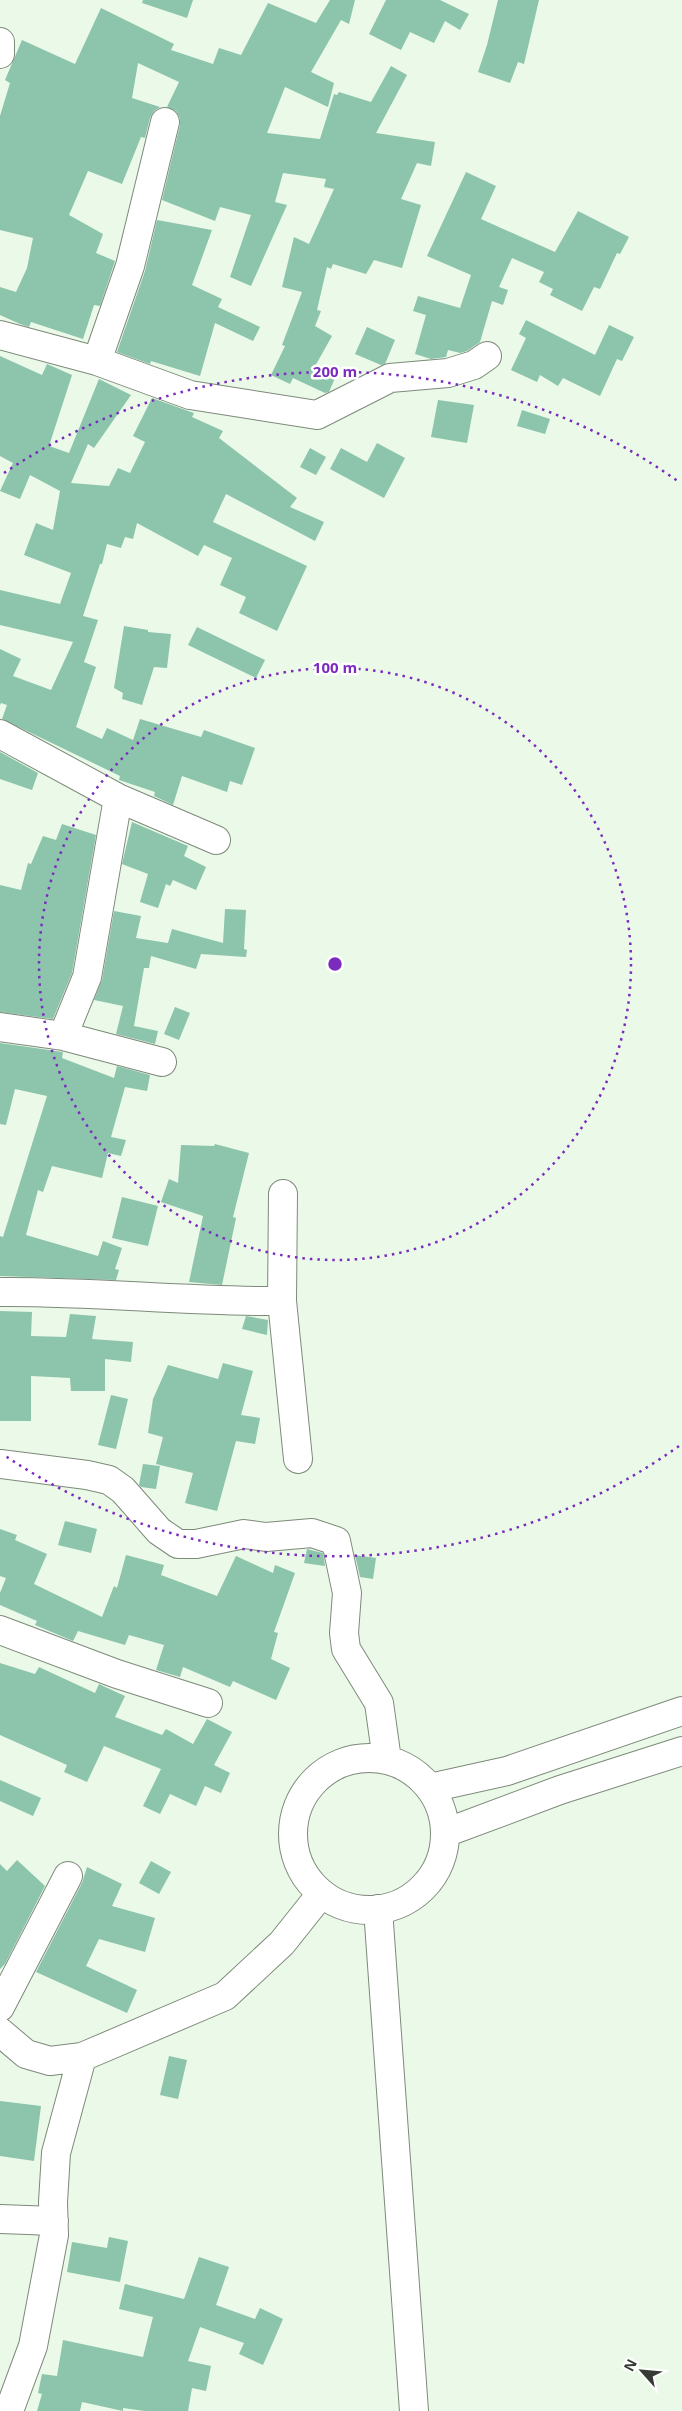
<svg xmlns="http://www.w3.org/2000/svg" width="682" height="2411" viewBox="0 0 682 2411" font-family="'Open Sans',sans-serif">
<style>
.building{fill:#8cc4ac}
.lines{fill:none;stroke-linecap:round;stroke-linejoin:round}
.minor-casing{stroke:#7d8a7a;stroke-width:30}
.minor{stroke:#fff;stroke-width:28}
.ring{fill:none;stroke:#7b2cbf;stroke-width:2.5;stroke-dasharray:2.5 5}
.centre{fill:#7b2cbf;stroke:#fff;stroke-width:2.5}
.ring-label{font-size:15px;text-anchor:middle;font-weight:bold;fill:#7b2cbf;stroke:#fff;stroke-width:5;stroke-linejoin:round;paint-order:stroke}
</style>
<rect width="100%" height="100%" fill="#ebf9e8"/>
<path class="building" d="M143,0H193L187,18L142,3Z
M330,0H355L349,24L341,20L311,72L334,83L328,107L285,87L267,133L320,139L334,94L337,95L339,92L371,102L391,66L407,75L376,133L435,142L431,166L417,163L401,199L421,205L402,268L374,260L366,274L333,264L331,269L327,267L317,310L321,311L315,326L332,336L314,368L335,378L329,392L325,393L293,378L290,384L271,375L285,346L282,345L302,292L282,287L294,237L309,244L334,189L324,187L326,179L283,173L275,202L287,205L251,286L230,277L251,215L220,207L215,221L162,200L180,125V118L176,111L167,107L179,82L138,63L132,98L160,107L154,111L150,118L145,138L141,137L122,184L88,171L69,215L103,234L96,253L115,261L100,306L94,305L83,339L31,322L29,327L20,324L0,315V287L16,292L27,268L33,238L0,230V116L10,83L5,80L22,40L75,64L101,8L174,44L171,50L213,64L219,48L241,55L268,3L316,23Z
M386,0H440L469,14L460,30L445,21L434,43L410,32L401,50L369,34Z
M498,0H539L524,64L518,62L510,83L478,72L487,45Z
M466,172L496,186L481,219L555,252L578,211L629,237L620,254L617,253L600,289L594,287L582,311L550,295L553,289L539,282L544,272L512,258L499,287L508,290L503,305L492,301L480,342L467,351L460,353L448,350L446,357L431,359L415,354L426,315L413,311L418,296L460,308L471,275L427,256Z
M157,220L212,230L192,285L222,299L218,307L260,327L253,341L215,323L200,376L151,361L150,364L117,352L145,271Z
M526,320L595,355L609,325L634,337L622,361L617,359L600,396L563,378L558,386L540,375L537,382L511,370L526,338L519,334Z
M367,327L395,340L385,364L381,365L355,354Z
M0,356L42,375L47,364L72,375L49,446L69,453L99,379L131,395L94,448L88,444L71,483L109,486L118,468L130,473L145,442L133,436L152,398L194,413L192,417L223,431L219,438L297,498L290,507L324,522L315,541L226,494L213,522L307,566L277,631L239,613L246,597L220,585L232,558L204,545L198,556L137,523L133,539L125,537L121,548L107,544L102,564H100L83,616L98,620L84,662L96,667L76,727L102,739L107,728L133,740L140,719L201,737L204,730L255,748L242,785L230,781L227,792L182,776L173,805L154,796L155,792L119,780L120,776L2,719L7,705L1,703L0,705V649L21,659L13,676L51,690L73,642L0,625V590L60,604L71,573L24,555L36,523L53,530L60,491L30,475L20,499L0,491L13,463L0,456Z
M438,400L474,405L467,443L431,437Z
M522,410L550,419L545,434L517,426Z
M377,443L405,458L384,498L330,469L341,448L367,462Z
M310,448L326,457L316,475L300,467Z
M124,626L148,630V632L171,634L167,668L154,667L142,705L122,699L123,693L114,688Z
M197,627L265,660L256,678L188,645Z
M0,752L38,773L32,790L0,779Z
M132,822L188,846L184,856L206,867L196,890L173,880L170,886L166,884L158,908L140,902L148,874L122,864Z
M62,824L96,835L72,973L53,1019L0,1012V885L21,890L28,863L31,864L43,836L56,840Z
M225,909L246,910L244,949L247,950L246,957L201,954L196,969L151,956L149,968H144L134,1026L158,1031L155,1044L116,1034L123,1006L94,1000L102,980L114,911L141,916L136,938L168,943L172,929L223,943Z
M175,1007L190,1013L179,1040L164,1034Z
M0,1043L63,1052L62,1058L114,1078L117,1066L150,1075L147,1091L125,1087L111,1137L126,1140L121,1156L108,1153L102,1178L52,1166L43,1192L38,1190L26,1235L98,1256L103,1241L122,1248L115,1269L119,1270L116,1280L0,1276V1236L3,1237L47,1096L15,1089L6,1125L0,1124Z
M215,1144L249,1153L233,1217L236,1218L222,1285L189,1282L203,1216L161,1202L169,1179L178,1183L181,1145L214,1146Z
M122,1197L158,1206L148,1246L112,1238Z
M0,1311L32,1312L31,1336L66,1337L70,1314L96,1316L92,1339L133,1342L131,1362L105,1359V1391H71L70,1378L31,1376V1421H0Z
M246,1316L268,1320L267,1335L242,1329Z
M223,1363L253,1371L241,1415L260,1418L255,1444L236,1441L217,1511L185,1503L193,1473L156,1464L163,1437L148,1433L153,1399L168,1365L218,1379Z
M111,1395L128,1399L116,1449L98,1445Z
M143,1464L160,1466L156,1489L141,1487L139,1485Z
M65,1521L97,1529L91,1553L58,1545Z
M0,1529L17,1535L15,1540L47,1554L34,1584L102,1617L114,1586L117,1588L126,1555L164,1565L161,1575L217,1596L236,1556L273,1573L275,1565L295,1573L274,1632L278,1633L271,1659L290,1668L276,1700L233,1681L230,1687L183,1667L180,1677L156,1670L164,1645L129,1635L125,1645L78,1631L73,1641L35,1625L37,1621L0,1605V1593L6,1578L0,1576Z
M307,1549L323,1553L325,1566L304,1563Z
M355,1555L376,1558L373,1579L360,1577Z
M0,1663L35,1674L39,1667L95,1693L99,1684L103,1686L125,1696L115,1717L162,1735L166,1729L193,1744L207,1719L232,1732L214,1765L230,1773L221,1793L205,1786L196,1806L170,1794L160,1814L143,1806L161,1769L104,1746L87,1782L64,1772L67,1765L0,1735Z
M0,1780L41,1798L33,1816L0,1801Z
M17,1860L45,1886L5,1964L0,1969V1864L7,1871Z
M151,1861L171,1872L159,1894L139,1883Z
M87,1867L122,1884L112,1906L155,1918L145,1952L99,1939L86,1966L137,1990L127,2013L36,1972L82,1883Z
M169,2056L187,2060L178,2099L160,2095Z
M0,2101L41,2106L34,2161L0,2156Z
M109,2237L128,2241L120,2282L67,2272L72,2242L107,2248Z
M199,2257L229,2267L216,2305L255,2319L260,2308L283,2319L263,2365L239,2354L244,2343L200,2327L188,2361L211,2366L206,2391L192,2388L188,2411H145L123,2408V2411L82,2402L80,2411H37L42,2394L38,2393L42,2374L57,2376L63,2340L143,2357L153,2317L119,2309L125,2284L184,2299Z"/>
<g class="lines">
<g class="minor-casing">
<path id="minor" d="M0,42V54
M0,335L97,361L190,395L317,415L390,378L448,373L474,365L487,356
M97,361L130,266L165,122
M0,734L118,798L216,840
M0,1027L63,1036L162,1062
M63,1036L87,977L118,798
M283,1194L282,1301L298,1459
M0,1292C94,1291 188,1302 282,1301
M0,1464L87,1475L109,1480L123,1490L159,1531L178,1544H196L244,1534L266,1537L312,1533L336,1541L347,1593L344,1633L346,1649L379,1703L387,1760
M0,1630L117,1674L208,1703
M293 1834a76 76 0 1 1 152 0a76 76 0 1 1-152 0Z
M430,1788L507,1771L682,1711
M445,1833L560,1790L682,1751
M378,1909L414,2411
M0,2007L68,1876
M0,2032L26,2054L50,2061L82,2057L225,1996L282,1943L321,1894
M0,2219L54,2221
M9,2411L33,2346L54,2235L53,2202L56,2153L82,2057"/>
</g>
<use href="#minor" class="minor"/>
</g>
<g class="ring">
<circle cx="335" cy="964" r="296"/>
<path d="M679 1446A592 592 0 0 1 4 1455M4 473A592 592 0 0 1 679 482"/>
</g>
<circle cx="335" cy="964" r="8" class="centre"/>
<g class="ring-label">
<text x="335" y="377">200 m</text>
<text x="335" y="673">100 m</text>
</g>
<g transform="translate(642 2371) rotate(297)" stroke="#ffffff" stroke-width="4" paint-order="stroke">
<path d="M0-4L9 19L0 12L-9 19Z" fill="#363c35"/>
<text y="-8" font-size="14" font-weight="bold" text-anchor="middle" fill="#363c35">N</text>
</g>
</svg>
